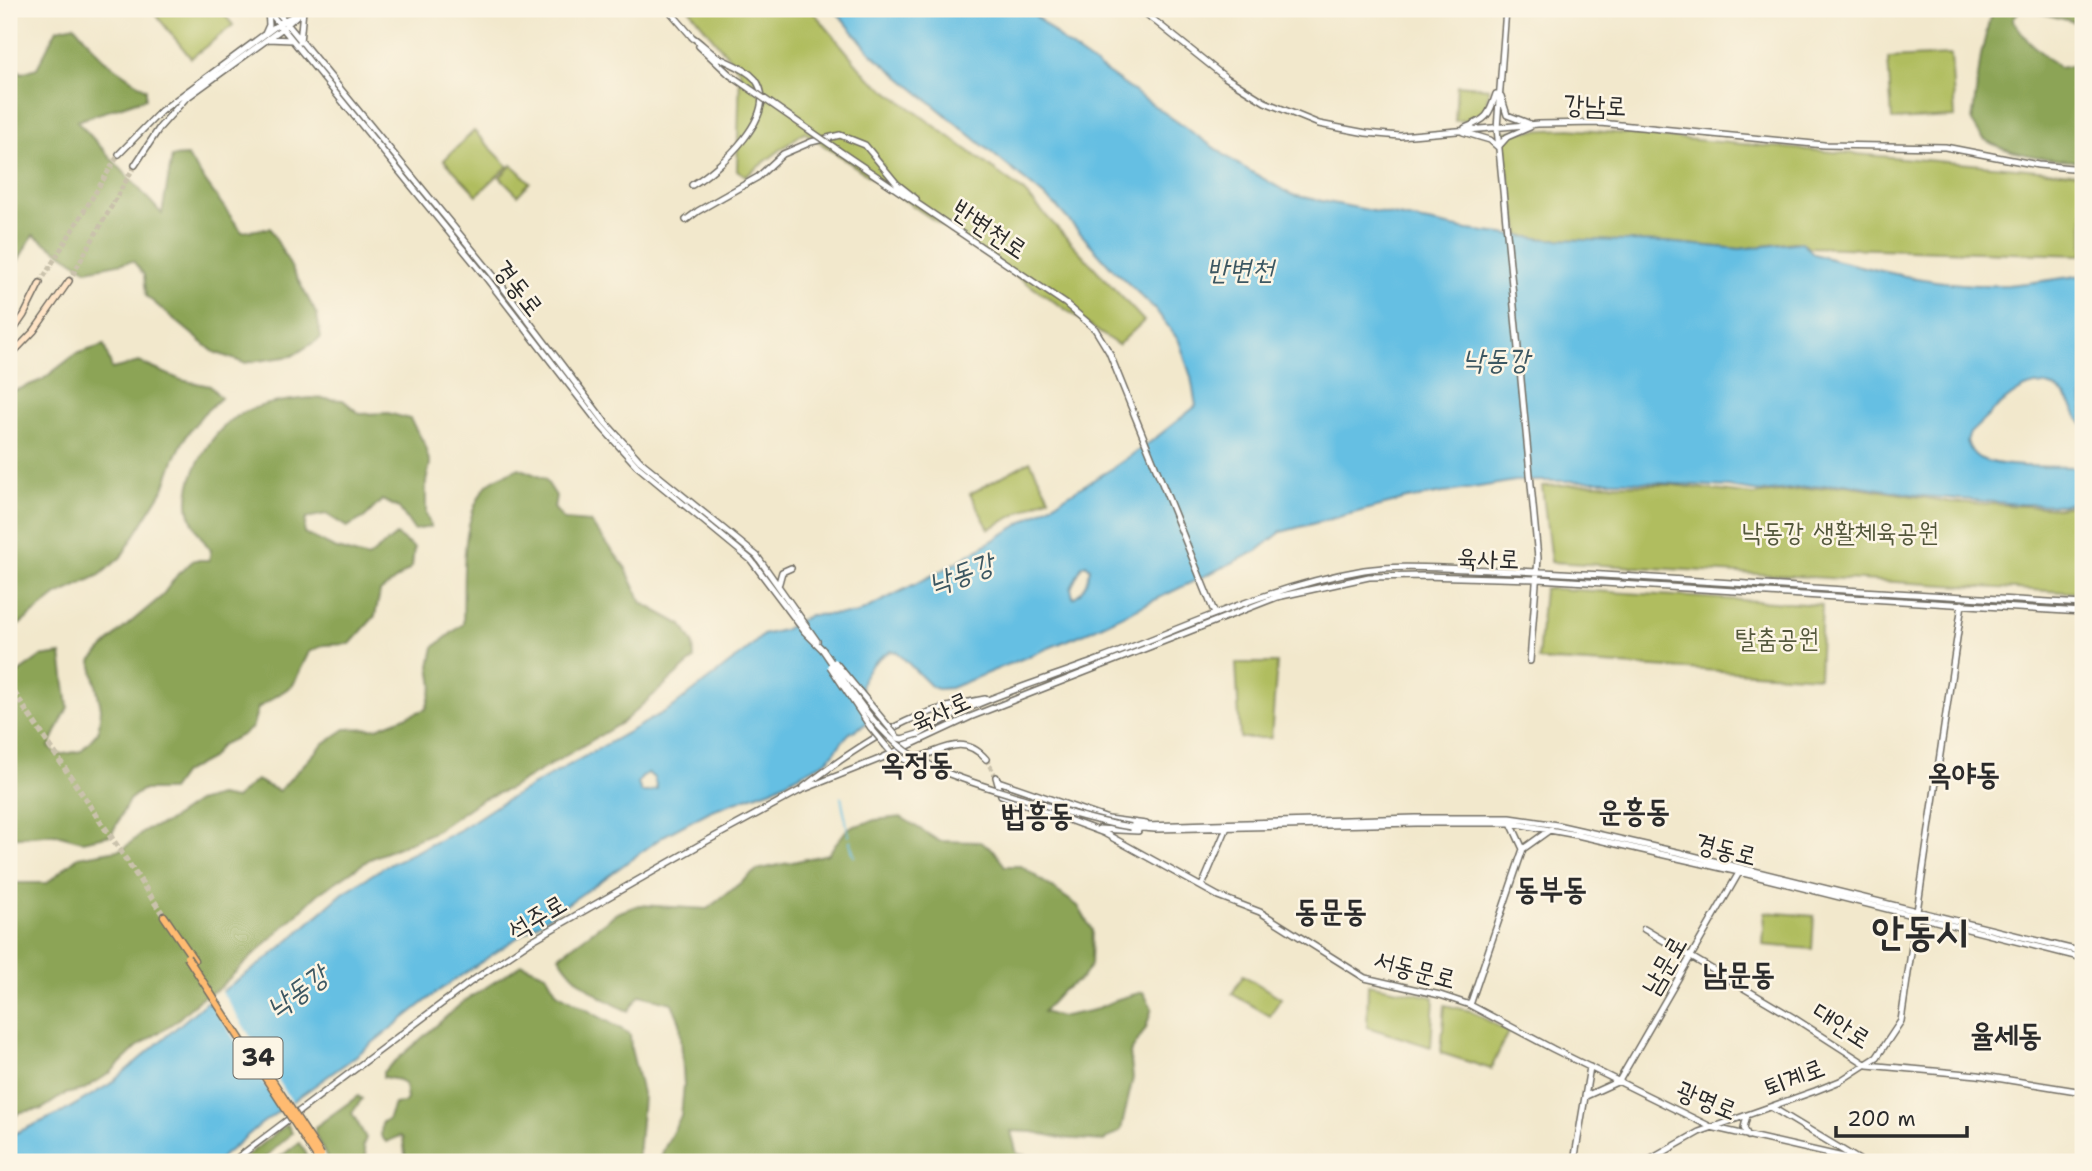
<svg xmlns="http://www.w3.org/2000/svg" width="2092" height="1171" viewBox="0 0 2092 1171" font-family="'Shantell Sans','Poor Story',sans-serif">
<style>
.green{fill:#b0bd5f;stroke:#6e7445;stroke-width:2}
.forest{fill:#8ca456;stroke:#5c6840;stroke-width:2}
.water{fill:#65bfe3;stroke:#487587;stroke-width:2;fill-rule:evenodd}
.pier{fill:#f2e8cc}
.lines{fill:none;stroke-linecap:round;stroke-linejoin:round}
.stream{stroke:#65bfe3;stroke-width:2}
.tertiary-tunnel{stroke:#cac2ac;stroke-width:5;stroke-dasharray:5 2.5;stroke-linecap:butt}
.secondary-tunnel{stroke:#cac2ac;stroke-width:5;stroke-dasharray:5 2.5;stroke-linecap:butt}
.trunk-tunnel{stroke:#cac2ac;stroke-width:6;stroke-dasharray:6 3;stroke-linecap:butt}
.tertiary-casing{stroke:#716d63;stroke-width:8}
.secondary-casing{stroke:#716d63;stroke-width:8}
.trunk-casing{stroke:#716d63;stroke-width:9}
.tertiary{stroke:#fff;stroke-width:5}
.secondary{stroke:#ffe4c6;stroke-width:5}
.trunk{stroke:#ffbb71;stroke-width:6}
.tertiary-bridge-casing{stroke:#716d63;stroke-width:8;stroke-linecap:butt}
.trunk-bridge-casing{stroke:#716d63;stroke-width:9;stroke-linecap:butt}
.tertiary-bridge{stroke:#fff;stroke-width:5}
.trunk-bridge{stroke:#ffbb71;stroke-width:6}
.labels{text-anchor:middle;stroke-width:5;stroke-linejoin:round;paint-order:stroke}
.shield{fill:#fcf5e5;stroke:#6a6863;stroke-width:2}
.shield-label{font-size:24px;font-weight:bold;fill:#2b2b2b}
.street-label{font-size:26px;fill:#2b2b2b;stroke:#fcf5e5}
.park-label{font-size:26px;fill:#53573b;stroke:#fcf5e5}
.water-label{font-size:28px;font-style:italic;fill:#3c5762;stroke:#fcf5e5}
.quarter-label{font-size:30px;font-weight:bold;fill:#2b2b2b;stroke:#fcf5e5}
.town-label{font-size:40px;font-weight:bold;fill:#2b2b2b;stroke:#fcf5e5}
</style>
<rect width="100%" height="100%" fill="#fcf5e5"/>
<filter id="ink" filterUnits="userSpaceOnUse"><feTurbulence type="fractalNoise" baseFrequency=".0143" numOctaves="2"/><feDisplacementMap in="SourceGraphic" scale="14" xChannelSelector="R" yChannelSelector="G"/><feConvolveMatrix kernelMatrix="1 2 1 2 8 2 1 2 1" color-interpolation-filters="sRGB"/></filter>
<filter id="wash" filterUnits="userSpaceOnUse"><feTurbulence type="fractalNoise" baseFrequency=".00686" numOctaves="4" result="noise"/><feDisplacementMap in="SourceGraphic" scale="28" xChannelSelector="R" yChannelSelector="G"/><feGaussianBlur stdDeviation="1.57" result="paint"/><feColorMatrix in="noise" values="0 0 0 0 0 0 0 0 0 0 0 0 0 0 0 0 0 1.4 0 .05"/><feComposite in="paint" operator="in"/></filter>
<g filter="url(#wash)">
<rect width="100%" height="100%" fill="#f2e8cc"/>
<path class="green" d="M151,9H220L233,25L191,58Z
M689,9H811L867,76L1023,191L1144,321L1118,345L804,132L746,176L737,170L740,71Z
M1951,55L1955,117L1892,120L1888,58Z
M1457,85L1489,88L1485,114L1477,119L1455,121Z
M1570,129L2083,174V255L1808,247L1805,244L1794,242L1740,249L1665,242L1546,239L1520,236L1500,132Z
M474,131L508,166L477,195L444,160Z
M512,165L530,182L518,195L500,177Z
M1030,461L1049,497L989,529L970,494Z
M1593,484L1673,485L1753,495L1845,485L1950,502L2060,508L2083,503V593L1551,562L1542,486Z
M1544,588L1822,605L1819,677L1538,660Z
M1236,663H1277L1271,738H1240Z
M1765,912L1814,916L1812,949L1763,945Z
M1243,975L1281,998L1270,1016L1232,994Z
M1368,984L1434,997L1431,1047L1367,1027Z
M1445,1005L1471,1011L1508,1032L1491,1069L1441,1053Z"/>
<path class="forest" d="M1992,9H2020L2013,20L2029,42L2059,68L2083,64V161C2060,162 1997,153 1981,136C1978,132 1975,126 1972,122L1981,55Z
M2026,9H2083V19L2074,22Z
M74,25L104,60L146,89V98L77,121L162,214L172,157L187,156L242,232L270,228L317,315L321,338L292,356L244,363L214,352L146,296L144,275L133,261L87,270L33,235L9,276V63L22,73L37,68L57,29Z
M104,345L112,369L139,362L181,380L210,386L221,398L203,414L186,436L174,460L164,488L121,557L100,575L57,595L19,625L9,626V393L42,380L76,354Z
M311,398L343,400L360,414L388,413L410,419L424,443L430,464L426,482V514L431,527L414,530L399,508L382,500L365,517L347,527L326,514L306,518L304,533L334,548L368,558L396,535L414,548L412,567L380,592L375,616L350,644L324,645L309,652L293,685L258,708L252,728L240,736L221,745L211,758L183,773L171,790H142L129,800L111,835L82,841L56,834L9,838V674L19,672L40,657L61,654L68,707L49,747L58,755L81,751L98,732L101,708L91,661L118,633L161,597L178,574L194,560H209L211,550C200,537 188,520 188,502C188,469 216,424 247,411C268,402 289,400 311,398Z
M519,468L545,479L556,496L554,508L564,520L590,522L625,567L642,603L682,625L693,643L694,659L623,722L509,789L482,799L434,832L370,859L318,894L218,989L201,998L176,1021L137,1047L110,1073L83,1090L65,1094L42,1109L21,1112L9,1120V883H47L78,857L123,849L147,829L164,824L197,802L219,796L235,799L256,780L279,791L323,744L345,729L377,728L426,709L433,686L430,666L434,647L463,624C465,581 458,523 486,486C492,478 510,473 519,468Z
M901,817L939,841L980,842L993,850L1005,866H1021L1078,906L1092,930L1091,965L1081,979L1062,991L1043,1012L1060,1017L1094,1010L1118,999L1143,992L1152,1008L1146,1028L1130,1053L1133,1078L1121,1130L1104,1141L1061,1138L1033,1132L1011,1131L1017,1154L1060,1162H660L663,1151L681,1116L684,1085L680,1022L672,1003L640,995L628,1011C600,998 575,983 559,956L617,913L639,905L707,909L757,870L828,854L848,828L875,820Z
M522,964L546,974L557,993L630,1034L631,1049L643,1097L638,1157L643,1162H406L403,1138L400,1136L386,1142L381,1136L382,1122L388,1120L394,1104L404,1103L407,1099L405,1085L399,1080L383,1077V1072L463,1002Z
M358,1096L362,1099L352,1113L366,1138L363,1145L368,1162H329L315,1134V1127Z
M287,1124L292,1133L260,1162H239Z
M299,1143L306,1153L307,1162H273Z"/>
<path class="water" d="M834,9H1028L1066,44L1236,163L1292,195L1468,230L1546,239L1665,242L1740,249L1802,242L1814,254L1823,257C1884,272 1945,288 2008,285C2033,283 2058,279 2083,275V425C2074,415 2072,401 2062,393C2030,365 1992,414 1970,433L1967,441C1969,448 1972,454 1979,458C2000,469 2058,466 2083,467V500L2063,505L2020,504L1923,496L1844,483L1761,492L1728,487L1626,481H1515L1407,499L1281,532L1257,551L1090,631L951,688L938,689L932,687L897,652L891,651C876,658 857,676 862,695C864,701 869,708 872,715C869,725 859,727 851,732C840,741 836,754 825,762L772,789L712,810L665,835L604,879L440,990L352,1059L261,1124L216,1162H9V1136L63,1112L110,1084L203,1005L271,956L343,893L384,867L458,831L496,806L673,707L747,650L763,635L783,630L810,615L856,614L945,569L1113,468L1153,440L1196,406L1191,377L1179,341L1155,309L1110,266L1055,205L872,54ZM1086,564L1090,568C1088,579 1084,593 1073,598L1071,588L1082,566ZM648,773L654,778L657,789L649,792H641L638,783L643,776Z"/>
<path class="pier" d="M220,989L294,1105L283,1112L207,998Z"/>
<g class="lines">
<path class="stream" d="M841,797L849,836
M850,841L854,856"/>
</g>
</g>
<g filter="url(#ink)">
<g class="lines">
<path class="tertiary-tunnel" d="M986,759L996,777"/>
<path class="secondary-tunnel" d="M69,281L135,165
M40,283L119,154"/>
<path class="trunk-tunnel" d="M9,685L164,916"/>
<g class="tertiary-casing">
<path id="tertiary" d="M267,9L484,275L601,426L637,466L751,560L805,632L823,650
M275,9L502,286L605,422L640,461L757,556L817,641
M280,9L291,12L303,10L300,42
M668,9L693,38
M1140,9L1225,77L1265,102L1319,124L1366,133L1400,136L1538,124L1600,123L1824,145L1945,147L2038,165L2083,169
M1506,9L1497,128L1538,558L1530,661
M265,34L269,25L268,10
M268,39L292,40
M699,46L730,75
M1501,96L1507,115L1528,123
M1465,128C1487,119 1489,116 1496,94
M1463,132L1490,140L1498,147
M1498,147L1507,137L1530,127
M838,150L1066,304L1095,329L1109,352L1215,614
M119,154L161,111L284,20L294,16
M135,165L160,127L185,99L283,28L304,9
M692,185C719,169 782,114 755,79C745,67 726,63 713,54C706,49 700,42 692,37
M686,220L698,211L758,177L783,154L811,142L840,135L865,145L897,184L916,199
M779,583L782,572L791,568
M903,745C961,703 1032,685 1098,660C1186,627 1271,586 1364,570C1397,565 1434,568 1467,569C1518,571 1569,573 1620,576C1774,586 1929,595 2083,604
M886,746L892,753L906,760C936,757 960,729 986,759
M996,777L1001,795L1104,833L1218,896L1260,912L1365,978L1440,995L1470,1005L1553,1049L1711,1127L1865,1162
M998,781L1108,819L1146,824
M804,787C835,763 880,732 916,717C938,708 962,703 985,699
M1145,826L1416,818H1510L1557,825L1681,853L2083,952
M1131,827L1155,829L1416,823H1511L1577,835L1739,872L2083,958
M1099,829L1138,831
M1523,849L1551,829
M1202,886L1228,825
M1644,929L1794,1018L1867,1065L1978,1075L2083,1092
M1470,1005L1523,849L1511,823
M1619,1081L1740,871
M1586,1096L1619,1081
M1771,1107L1859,1160
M1747,1115L1744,1128L1748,1136
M232,1162L469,983L531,941L703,843L799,791L882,758L970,717L1277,597L1369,577L1422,576L1538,579L2083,612
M1574,1162L1590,1067
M1646,1162L1699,1132L1815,1091L1840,1081L1877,1057L1901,1021L1962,604"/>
</g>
<g class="secondary-casing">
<path id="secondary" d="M9,337L24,315L40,283
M9,357L34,331L69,281"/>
</g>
<g class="trunk-casing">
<path id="trunk" d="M164,916L194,960
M316,1156L319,1162"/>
</g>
<use href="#tertiary" class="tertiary"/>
<use href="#secondary" class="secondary"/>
<use href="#trunk" class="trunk"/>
<g class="tertiary-bridge-casing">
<path id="tertiary-bridge" d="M730,75L838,150
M823,650C845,682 866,717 896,743C931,773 979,784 1022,798C1058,809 1094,822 1131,827
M835,662L898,738L902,739L918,734
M830,666L871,728L886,746"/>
</g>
<g class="trunk-bridge-casing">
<path id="trunk-bridge" d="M187,957L316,1156
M253,1051L321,1155"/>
</g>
<use href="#tertiary-bridge" class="tertiary-bridge"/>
<use href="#trunk-bridge" class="trunk-bridge"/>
</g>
</g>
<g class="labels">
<rect class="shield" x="233.5" y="1037.5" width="49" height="41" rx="5"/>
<g class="shield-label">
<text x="258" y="1066">34</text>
</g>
<g class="street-label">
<text transform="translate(1595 105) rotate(2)" y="9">강남로</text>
<text transform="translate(990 229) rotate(34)" y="9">반변천로</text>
<text transform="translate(519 288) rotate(52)" y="9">경동로</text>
<text transform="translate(1488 558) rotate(2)" y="9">육사로</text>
<text transform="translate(940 711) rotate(-24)" y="9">육사로</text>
<text transform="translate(1726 849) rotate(14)" y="9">경동로</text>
<text transform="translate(537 917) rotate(-31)" y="9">석주로</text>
<text transform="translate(1664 965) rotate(-60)" y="9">남문로</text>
<text transform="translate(1415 969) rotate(15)" y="9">서동문로</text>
<text transform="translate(1842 1025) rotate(32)" y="9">대안로</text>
<text transform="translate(1794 1077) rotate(-21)" y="9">퇴계로</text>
<text transform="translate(1707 1100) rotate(22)" y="9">광명로</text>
</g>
<g class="park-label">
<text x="1840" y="541">낙동강 생활체육공원</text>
<text x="1777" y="647">탈춤공원</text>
</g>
<g class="water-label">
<text x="1240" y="279">반변천</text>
<text x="1496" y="369">낙동강</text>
<text transform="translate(961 573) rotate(-20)" y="10">낙동강</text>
<text transform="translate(297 991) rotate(-36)" y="10">낙동강</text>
</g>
<g class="quarter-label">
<text x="917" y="774">옥정동</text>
<text x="1964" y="784">옥야동</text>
<text x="1634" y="821">운흥동</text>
<text x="1037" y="825">법흥동</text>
<text x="1551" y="899">동부동</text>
<text x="1331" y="921">동문동</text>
<text x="1739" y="984">남문동</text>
<text x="2006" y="1045">율세동</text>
</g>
<g class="town-label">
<text x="1920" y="945">안동시</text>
</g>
</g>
<rect width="2092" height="1171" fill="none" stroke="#fcf5e5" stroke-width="35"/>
<path d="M1836 1126v10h131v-10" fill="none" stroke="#2b2b2b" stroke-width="3.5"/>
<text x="1847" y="1126" font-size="21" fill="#2b2b2b" stroke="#fcf5e5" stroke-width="5" paint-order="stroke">200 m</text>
</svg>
